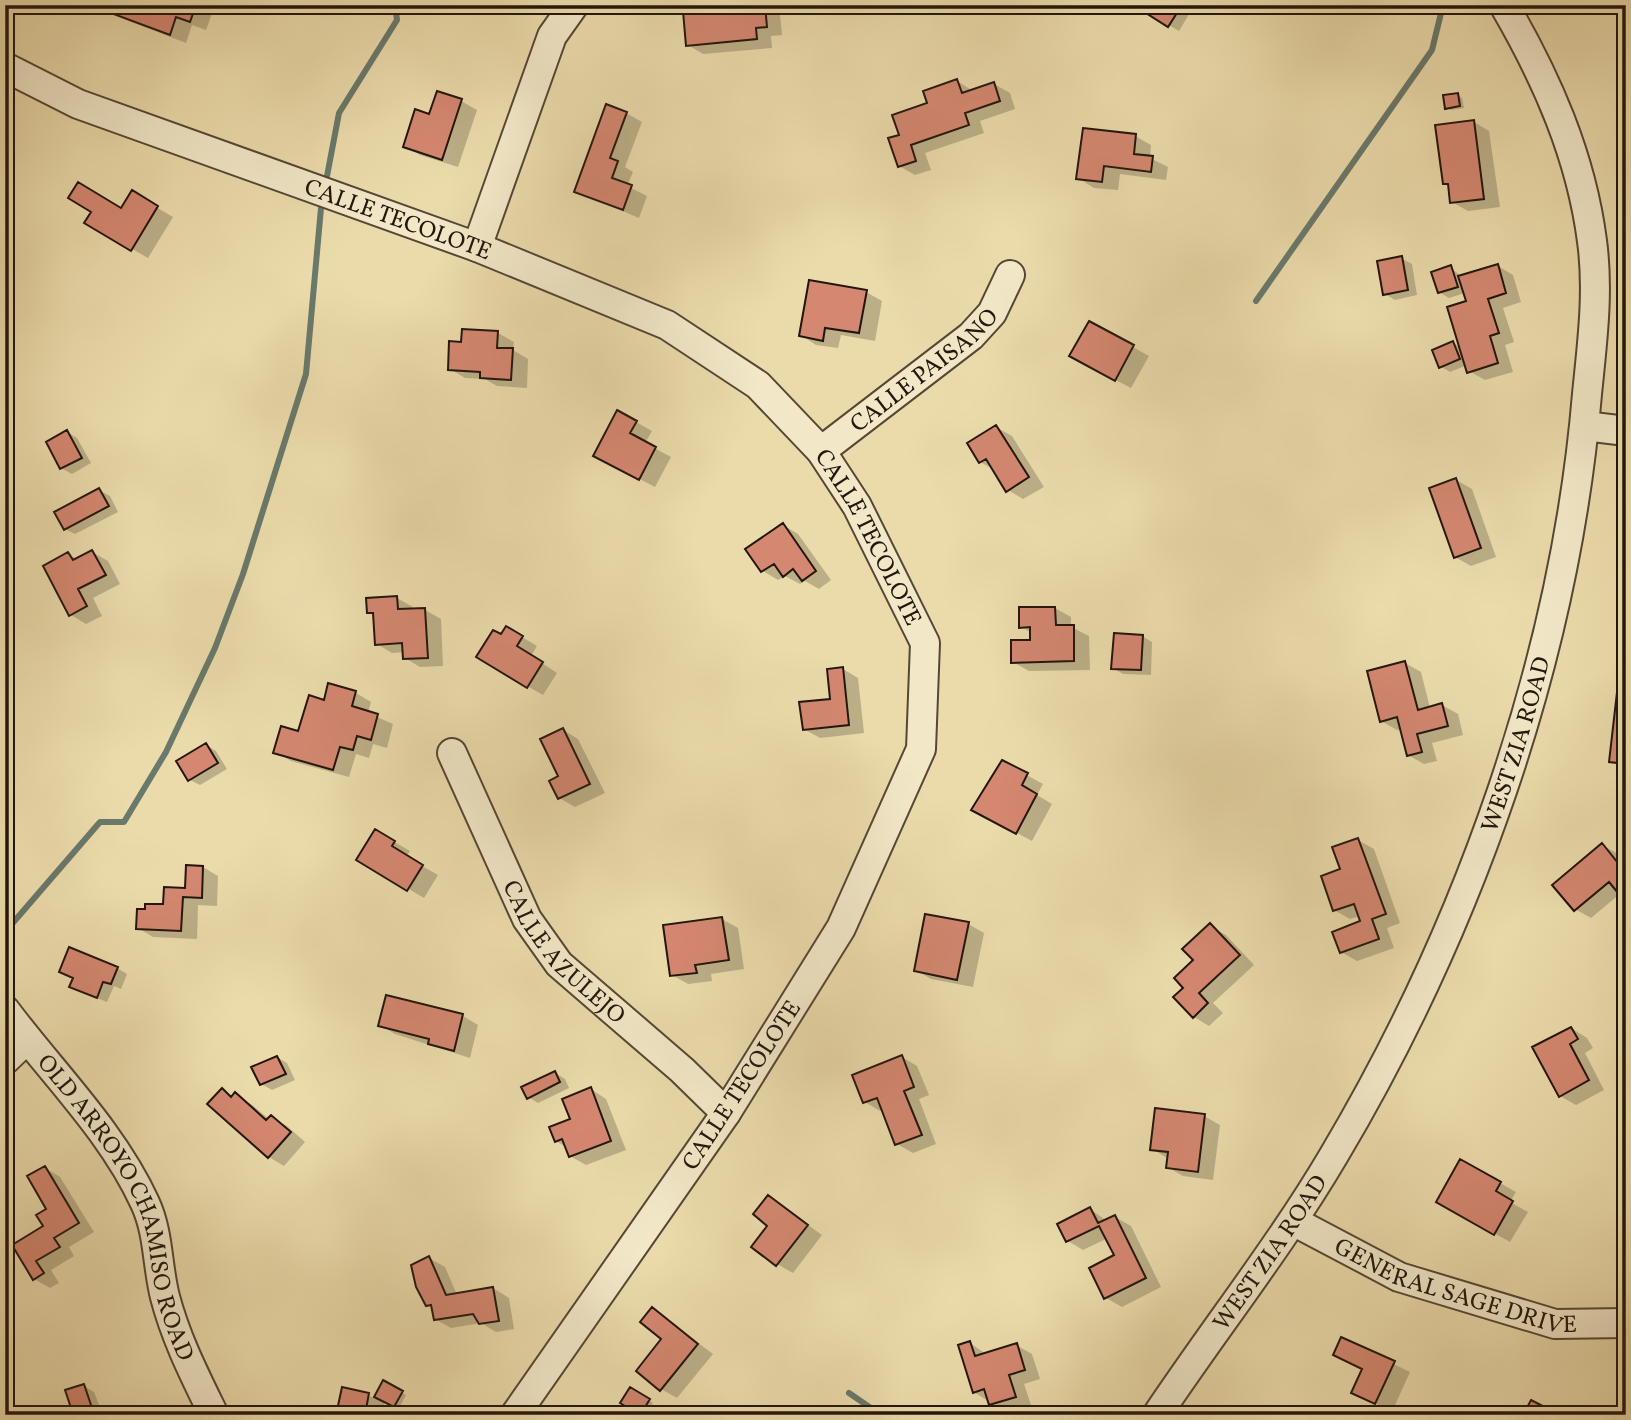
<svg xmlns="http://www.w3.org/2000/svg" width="1631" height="1420" viewBox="0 0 1631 1420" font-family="Vollkorn,serif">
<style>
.shadow{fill:#0003}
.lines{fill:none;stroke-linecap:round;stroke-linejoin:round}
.stream{stroke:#69796b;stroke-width:6}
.building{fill:#d48771;stroke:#23160c;stroke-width:2}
.minor-casing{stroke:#554734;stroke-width:32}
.minor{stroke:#f2e8c8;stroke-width:28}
.labels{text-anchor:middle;stroke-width:6;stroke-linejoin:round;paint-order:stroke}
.street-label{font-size:24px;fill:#23160c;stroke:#f2e8c8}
</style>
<rect width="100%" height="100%" fill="#ebdbab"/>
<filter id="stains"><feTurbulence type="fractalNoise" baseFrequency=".00286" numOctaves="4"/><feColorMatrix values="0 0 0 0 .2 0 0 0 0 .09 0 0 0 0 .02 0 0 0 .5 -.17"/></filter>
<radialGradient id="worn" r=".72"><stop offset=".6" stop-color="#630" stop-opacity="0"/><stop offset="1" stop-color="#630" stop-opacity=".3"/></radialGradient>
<path class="shadow" d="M113,5H215L206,30L192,25L186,43L126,20L110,11Z
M1181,5L1191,11L1179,31L1140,8Z
M764,6L780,15L782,35L771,36L772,48L703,54L688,45Z
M957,81L973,91L994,84L1010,93L1015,109L980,121L984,133L925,153L931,170L915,175L899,166L901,136L929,104Z
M1458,95L1462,98L1464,108L1451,110L1447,108Z
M461,101L477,110L458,167L420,155L405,146L430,116Z
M626,113L642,122L625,167L633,172L627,186L647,196L639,218L576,191Z
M1474,122L1489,131L1500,207L1468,211L1452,202L1450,186L1445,183Z
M1135,136L1151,145L1150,158L1168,167L1166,180L1120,174L1118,190L1094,188L1078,178Z
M132,193L173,217L148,258L87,223L122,210Z
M1401,258L1412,264L1417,295L1395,300L1385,294Z
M1498,266L1513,275L1521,302L1503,308L1514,342L1505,345L1513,372L1485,380L1469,371L1467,365L1450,372L1440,366L1453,343L1462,348L1468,302L1465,293L1449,298L1439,292L1450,267L1462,277Z
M866,292L882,301L875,341L841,335L838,348L816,345L801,335Z
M1089,323L1149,356L1131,388L1087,365Z
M464,330L498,333L514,342L513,350L528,359L527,388L497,386L485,379L465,378L450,369L463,343Z
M636,422L652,431L645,443L671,457L655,487L611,464Z
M996,427L1012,436L1044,487L1023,499L1008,490L995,470L980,462Z
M67,432L77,438L91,463L72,474L61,468Z
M1456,480L1472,489L1496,557L1471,566L1455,557Z
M99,490L110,496L118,512L75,534L65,529Z
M783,525L798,534L831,580L819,589L805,581L800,584L785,576L778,580L763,571Z
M92,552L108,561L120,584L93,598L102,616L86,624L71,615L68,554L78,560Z
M397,598L413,607V610H425L441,619L443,666L420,667L405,658L404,652L392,653L377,644L375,616L369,612Z
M1055,608L1071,617V627L1089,636L1090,670L1029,671L1013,662L1032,642V633L1021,627Z
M507,628L537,646L531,656L557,673L543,695L527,686L502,637Z
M1142,636L1152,642L1151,675L1123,674L1113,668Z
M1405,663L1421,672L1430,708L1442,705L1458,714L1463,735L1432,743L1437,761L1424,764L1408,755L1401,729L1397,730L1381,721Z
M843,669L858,678L864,733L820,738L804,729L832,700Z
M1626,678V770L1610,761Z
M330,685L356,693L371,702L368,713L393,724L387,748L373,744L369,758L356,754L349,777L291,761L275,752L300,734L325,702Z
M563,730L578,739L605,793L575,807L559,798Z
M206,745L216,751L227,769L200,785L190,780Z
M1003,762L1043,784L1037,795L1052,804L1032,841L989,818Z
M376,831L410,851L406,857L438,875L424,898L359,860Z
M1358,840L1374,849L1400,923L1387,928L1394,948L1357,961L1341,952L1362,922L1360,916L1350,919L1334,910L1342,870Z
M1602,845L1618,854L1626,864V898L1621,893L1591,918L1575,909Z
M203,867L218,876L217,906L198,905L197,939L153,937L138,928L186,890Z
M722,919L738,928L744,969L711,974L712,981L688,984L672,975Z
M968,924L984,933L973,987L931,979L916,970Z
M1210,926L1226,935L1254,965L1213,1003L1223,1013L1209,1026L1194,1017L1186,988Z
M117,968L127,974L121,989L114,986L107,1002L82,992L74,979L61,972Z
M387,997L463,1016L478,1025L470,1058L395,1034L380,1025Z
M1571,1028L1587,1038L1593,1048L1585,1053L1604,1090L1576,1105L1560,1096Z
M277,1057L287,1063L295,1080L272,1090L261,1084Z
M902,1057L917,1066L929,1095L919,1099L936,1144L913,1153L897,1144L884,1110L880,1111L865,1102Z
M555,1073L565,1079L569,1088L538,1103L528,1097Z
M591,1089L606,1099L626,1150L586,1165L570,1156L566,1147L556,1141Z
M222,1091L251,1104L269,1119L271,1117L287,1126L305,1142L284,1166L269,1157Z
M1204,1116L1220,1125L1213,1180L1183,1176L1167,1167L1169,1159L1152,1149Z
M1461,1161L1516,1192L1510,1202L1528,1212L1510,1242L1438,1202Z
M45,1168L60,1177L94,1232L69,1247L74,1256L51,1270L59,1283L50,1288L34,1279L14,1246L45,1227L49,1209Z
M769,1197L822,1235L793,1273L777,1264L770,1225Z
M1090,1209L1107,1221L1115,1217L1131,1226L1161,1287L1122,1307L1106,1298L1117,1256L1108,1238L1083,1250L1068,1241Z
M429,1258L445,1267L457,1295L493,1288L509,1298L514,1329L496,1332L481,1323L451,1328L435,1319L433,1308L427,1305Z
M5,1271L15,1287L5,1293Z
M652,1309L713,1354L677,1398L661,1389L664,1339Z
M1342,1339L1410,1372L1392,1412L1353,1392L1364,1370L1335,1355Z
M970,1343L986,1354L1016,1345L1032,1354L1040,1379L1024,1384L1031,1405L1007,1413L974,1392Z
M384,1383L406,1395L399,1408L385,1401L382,1415H338L368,1395L375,1399Z
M84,1386L94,1392L103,1415H68L74,1413Z
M631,1389L653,1403L645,1415L622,1402Z"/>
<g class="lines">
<path class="stream" d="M327,176L339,113L397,20L395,5
M1256,301L1432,50L1443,5
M5,932L100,822H124L166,752L215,648L243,574L306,374L321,208
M849,1393L881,1415"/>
</g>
<path class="building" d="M111,5H196L190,22L176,17L170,35L108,12Z
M765,5L767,27L756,28L757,39L686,46L683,11Z
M1140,5H1182L1168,27L1138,8Z
M957,79L962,93L994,82L1000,101L965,113L969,125L911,145L916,161L898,167L888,138L899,135L892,115L927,103L923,91Z
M437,91L462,99L442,160L403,147L415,109L429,114Z
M1458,93L1460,106L1445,109L1443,95Z
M606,104L627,112L610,158L618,161L612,178L632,185L623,210L574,192Z
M1474,120L1484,199L1450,203L1448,184H1443L1435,125Z
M1083,128L1136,134L1134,154L1153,156L1151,172L1104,166L1102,182L1076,179Z
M78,182L121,208L132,190L158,206L131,251L84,223L91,212L68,198Z
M1402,256L1408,290L1383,295L1377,261Z
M1498,264L1506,293L1488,299L1499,333L1490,336L1498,363L1467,373L1447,307L1466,301L1458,276Z
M1451,265L1458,287L1438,293L1431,272Z
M809,280L867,290L859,333L825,328L823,341L799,336Z
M1089,321L1134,345L1115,381L1069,356Z
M462,329L498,331L497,348H513L511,380L480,378V372L448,370L449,341L461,342Z
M1453,341L1460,359L1439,368L1432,350Z
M617,410L637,421L630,433L656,447L639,480L593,456Z
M996,425L1029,477L1006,492L986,459L979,463L967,443Z
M67,430L82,458L60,469L46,442Z
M1456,478L1481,548L1454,558L1429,488Z
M99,488L109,506L64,530L54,512Z
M783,523L816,571L802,581L793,569L783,577L774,564L761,572L745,549Z
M92,550L106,575L78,589L87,606L69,616L43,566L68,552L73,560Z
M397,596L398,609L425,608L428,658L403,659L402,643L375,645L373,613H367L366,598Z
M1019,607H1055L1056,625H1074V661L1011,663V640H1030V627L1019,628Z
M506,626L523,636L517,646L543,662L527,688L476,657L493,630L501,634Z
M1114,633L1143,635L1141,670L1111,669Z
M1405,661L1418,710L1442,703L1448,726L1417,734L1422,752L1407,756L1397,717L1380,722L1367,671Z
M843,667L849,725L803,730L799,702L830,699L827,669Z
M1619,675L1626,676V764L1609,762Z
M328,683L356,691L352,706L378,714L371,740L357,736L353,750L340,747L333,770L273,753L281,726L298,731L309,695L324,700Z
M563,728L590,784L558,799L549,781L558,776L540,739Z
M206,743L218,763L188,781L176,761Z
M1002,760L1028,773L1022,785L1037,794L1016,834L971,810Z
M375,829L395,841L392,846L423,865L407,891L356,860Z
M1358,838L1386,914L1372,919L1379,939L1340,953L1332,932L1360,921L1354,904L1333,911L1321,876L1340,869L1332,847Z
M1602,843L1622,868L1626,864V896L1623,899L1609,882L1574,911L1552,885Z
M186,865L203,866L202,898L183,897L181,931L136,929L137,909H145V904H163L164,887L185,888Z
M925,914L969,922L957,980L914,971Z
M722,917L729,960L695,965L697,973L670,976L663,925Z
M1210,923L1240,955L1199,993L1208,1003L1193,1018L1173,997L1183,988L1174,978L1193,960L1182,949Z
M69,947L118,967L111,984L103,982L97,998L69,987L73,978L59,972Z
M386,995L463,1014L454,1051L428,1044L429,1039L378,1026Z
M1571,1027L1578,1039L1570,1044L1589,1080L1559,1097L1532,1047Z
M902,1055L914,1087L904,1091L922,1135L895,1145L877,1098L863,1103L852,1075Z
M277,1056L286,1074L260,1085L251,1067Z
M555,1071L560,1082L527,1099L521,1087Z
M591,1087L611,1141L569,1157L562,1139L555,1142L549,1127L570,1119L562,1099Z
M222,1088L231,1097L235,1092L266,1120L271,1115L291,1132L268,1158L207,1104Z
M1155,1108L1205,1114L1198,1172L1166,1168L1168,1152L1150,1150Z
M1460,1159L1501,1182L1496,1191L1513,1201L1494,1235L1436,1202Z
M45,1166L79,1223L54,1238L60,1247L36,1261L44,1273L33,1280L12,1245L43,1226L36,1215L46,1209L27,1176Z
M768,1195L808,1225L776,1266L751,1247L767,1226L753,1214Z
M1090,1207L1098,1223L1115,1215L1146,1278L1104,1299L1089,1268L1114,1255L1099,1226L1066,1242L1057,1224Z
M429,1256L446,1295L493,1287L499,1321L479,1324L473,1314L434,1320L431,1305L426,1306L416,1287L411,1265Z
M652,1307L698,1344L660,1391L636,1371L661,1339L640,1322Z
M1341,1337L1395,1361L1375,1404L1351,1393L1362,1369L1333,1355Z
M970,1341L975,1356L1017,1343L1025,1370L1009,1375L1016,1397L989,1405L984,1389L973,1393L958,1345Z
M383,1380L403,1391L394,1407L374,1397Z
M84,1384L93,1411L96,1410L97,1415H62L72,1411L65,1390Z
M342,1387L369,1393L365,1415H336Z
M630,1387L650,1399L640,1415L620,1403Z
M1531,1400L1560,1415H1523Z"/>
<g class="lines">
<g class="minor-casing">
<g id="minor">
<path id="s1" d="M5,67L78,104L477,247L667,325L758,385L821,451L857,506L925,643L921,749L841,928L726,1113L515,1415"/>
<path d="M477,247L552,36L574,5"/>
<path d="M1585,426L1626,431"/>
<path id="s2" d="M821,451L971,336L992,313L1010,275"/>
<path id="s3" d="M452,753L527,919L559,964L682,1070L726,1113"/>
<path id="s4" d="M5,1010C53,1074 112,1131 145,1203C159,1233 157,1266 165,1297C176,1339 195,1376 214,1415"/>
<path d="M5,1060L27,1039"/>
<path id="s5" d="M1293,1221L1399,1277L1555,1324L1626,1323"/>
<path id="s6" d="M1157,1415C1215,1328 1281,1245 1334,1155C1469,928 1565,658 1587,394C1592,344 1599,292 1592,241C1581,156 1547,79 1504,5"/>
</g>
</g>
<use href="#minor" class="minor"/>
</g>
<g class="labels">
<g class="street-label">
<text dy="8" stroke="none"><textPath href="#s1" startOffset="422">CALLE TECOLOTE</textPath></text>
<text dy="8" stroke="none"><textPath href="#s2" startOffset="131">CALLE PAISANO</textPath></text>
<text dy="8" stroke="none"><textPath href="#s1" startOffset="1010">CALLE TECOLOTE</textPath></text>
<text dy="8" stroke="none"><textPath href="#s6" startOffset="765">WEST ZIA ROAD</textPath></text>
<text dy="8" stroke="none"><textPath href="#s3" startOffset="231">CALLE AZULEJO</textPath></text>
<text transform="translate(741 1085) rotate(-57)" y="8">CALLE TECOLOTE</text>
<text dy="8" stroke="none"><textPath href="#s4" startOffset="231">OLD ARROYO CHAMISO ROAD</textPath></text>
<text dy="8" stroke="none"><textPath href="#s6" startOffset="198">WEST ZIA ROAD</textPath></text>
<text dy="8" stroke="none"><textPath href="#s5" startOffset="177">GENERAL SAGE DRIVE</textPath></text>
</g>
</g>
<rect width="1631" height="1420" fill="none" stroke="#ebdbab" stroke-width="28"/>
<rect x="7" y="7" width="1617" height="1406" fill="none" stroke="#23160c" stroke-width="3.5"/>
<rect x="14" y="14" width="1603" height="1392" fill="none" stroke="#23160c" stroke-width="2"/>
<rect width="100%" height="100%" filter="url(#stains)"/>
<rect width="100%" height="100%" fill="url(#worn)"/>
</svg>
